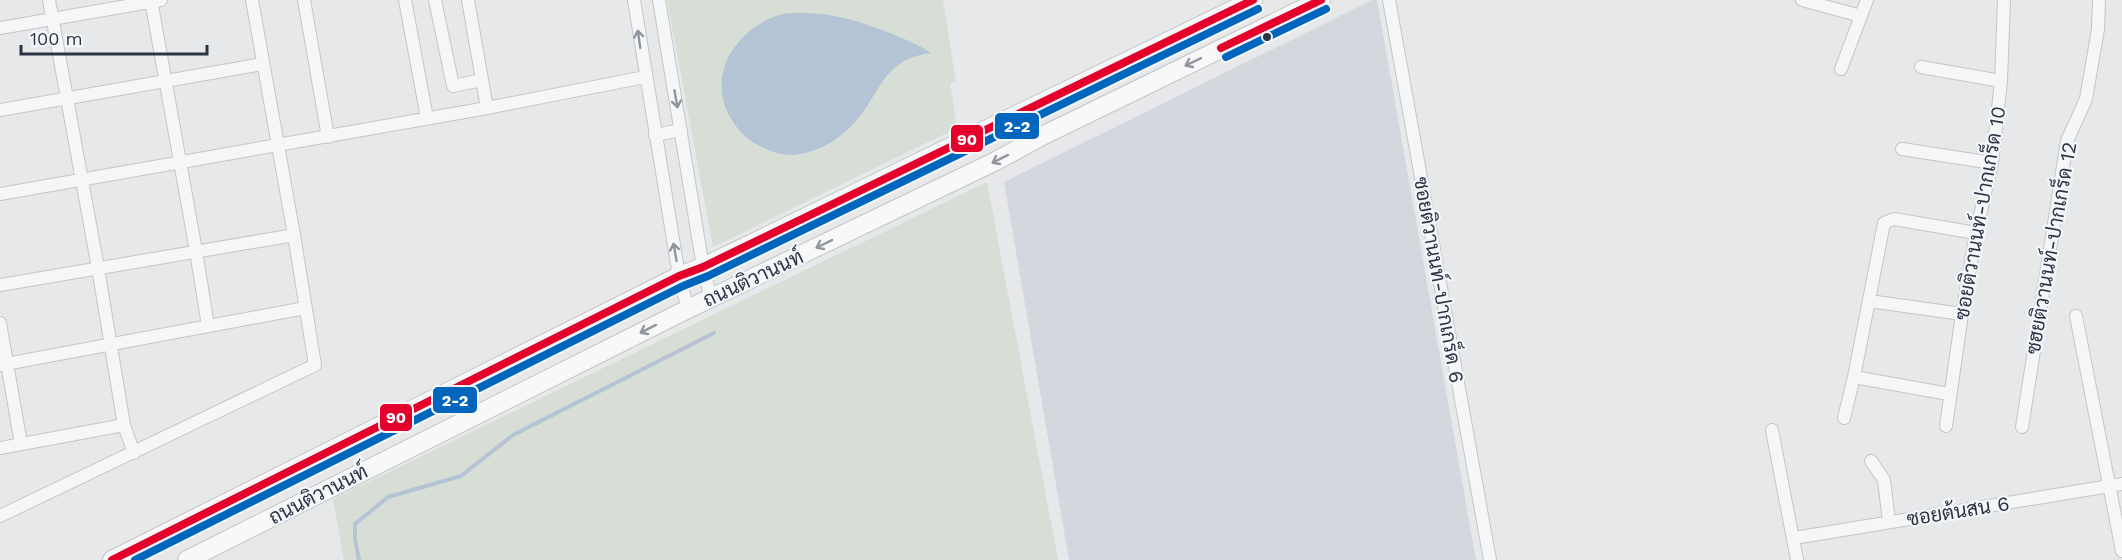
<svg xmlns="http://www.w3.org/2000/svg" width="2122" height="560" viewBox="0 0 2122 560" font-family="'Work Sans',Sarabun,sans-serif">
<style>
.built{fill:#d4d7dd}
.green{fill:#d6ded6}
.water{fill:#b4c4d5}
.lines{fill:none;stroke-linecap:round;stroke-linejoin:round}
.stream{stroke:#b4c4d5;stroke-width:4}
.minor-casing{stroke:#c4c6c8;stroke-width:14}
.primary-casing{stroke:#c2c5c8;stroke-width:20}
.minor{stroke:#f5f6f7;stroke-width:12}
.primary{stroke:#f8f8f8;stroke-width:18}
.bus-1-casing{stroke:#f4f6f9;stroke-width:12}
.bus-2-casing{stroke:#f4f6f9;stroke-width:12}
.bus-1{stroke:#e4002b;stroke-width:8}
.bus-2{stroke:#0065bd;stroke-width:8}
.oneway{stroke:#90959e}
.oneway2{stroke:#92969e}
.bus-dot{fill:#2b3445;stroke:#f4f6f9;stroke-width:2}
.labels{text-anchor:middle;stroke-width:4.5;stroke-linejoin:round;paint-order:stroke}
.street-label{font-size:20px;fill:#2b3445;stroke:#f4f6f9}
.line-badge{stroke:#f4f6f9;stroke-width:2}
.badge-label{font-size:16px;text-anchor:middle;font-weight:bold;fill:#fff}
</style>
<rect width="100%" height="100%" fill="#e6e8ea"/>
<path class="built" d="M1372,0H1377L1476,560H1069L1004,182Z"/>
<path class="green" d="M667,0H943L956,82L950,83L957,128L713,247Z
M987,182L1058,560H344L333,499Z"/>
<path class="water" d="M802,13C835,13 862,22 893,34C906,40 919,45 931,53C886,59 883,86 860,116C843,138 818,154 790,155C780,155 769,151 760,146C746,140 736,128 729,115C706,71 740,25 783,14C789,13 796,13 802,13Z"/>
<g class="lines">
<path class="stream" d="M359,560L355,539V524L388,497L461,476L513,435L714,333"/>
<g class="minor-casing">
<path id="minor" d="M49,0L98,268L124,425L134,453
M151,0L196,251L208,326
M304,0L328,137
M405,0L427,118
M435,0L453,86L482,80
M468,0L487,108
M634,0L679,276L688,309
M659,0L703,267L711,299
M1389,0L1490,560
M1802,0L1861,16
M0,28L161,0
M1921,67L2001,81
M1841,69L1867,0
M0,110L262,64
M655,135L681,130
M1902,149L1992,163
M0,194L487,108L645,77
M0,285L294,235
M1869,301L1962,314
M2076,316L2122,551
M0,323L21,444
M0,365L305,308
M1854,377L1949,394
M1844,418L1854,377L1884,223L1894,219L1976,233
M1946,426L1962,314L1976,233L1992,163L2001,81L2004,0
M2022,427L2067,141L2086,99L2098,29L2099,0
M1772,430L1797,560
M0,448L124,425
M1871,461L1884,480L1889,522
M0,516L315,365L294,235L252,0
M1794,538L2122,484"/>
</g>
<g class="primary-casing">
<path id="primary" d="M112,560L679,276L703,267L1253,0
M187,560L688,309L996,161L1040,137L1321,0"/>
</g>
<use href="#minor" class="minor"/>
<use href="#primary" class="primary"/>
<g class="bus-1-casing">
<path id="bus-1" d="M1221,48L1321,0
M112,560L679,276L703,267L1253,0"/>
</g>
<g class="bus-2-casing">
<path id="bus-2" d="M1226,57L1326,9
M135,560L683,286L708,276L1258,9"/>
</g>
<use href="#bus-1" class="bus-1"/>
<use href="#bus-2" class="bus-2"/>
</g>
<defs><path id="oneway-shaft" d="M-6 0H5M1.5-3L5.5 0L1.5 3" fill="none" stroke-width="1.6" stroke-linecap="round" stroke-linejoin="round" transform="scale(1.5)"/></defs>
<g class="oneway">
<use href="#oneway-shaft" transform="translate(639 39) rotate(-98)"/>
<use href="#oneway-shaft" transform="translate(676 99) rotate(80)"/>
<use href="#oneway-shaft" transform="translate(675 252) rotate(-100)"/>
</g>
<g class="oneway2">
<use href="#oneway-shaft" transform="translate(1193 62) rotate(154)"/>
<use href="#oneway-shaft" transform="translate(1000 159) rotate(153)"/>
<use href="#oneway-shaft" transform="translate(824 244) rotate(154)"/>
<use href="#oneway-shaft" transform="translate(648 329) rotate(153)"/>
</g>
<circle class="bus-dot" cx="1267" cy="37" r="5"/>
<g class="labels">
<g class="street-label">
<text transform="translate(1980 213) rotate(-80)" y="7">ซอยติวานนท์-ปากเกร็ด 10</text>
<text transform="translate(2051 248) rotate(-80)" y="7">ซฮยติวานนท์-ปากเกร็ด 12</text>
<text transform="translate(753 278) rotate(-25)" y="7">ถนนติวานนท์</text>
<text transform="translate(1439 280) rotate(80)" y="7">ซอยติวานนท์-ปากเกร็ด 6</text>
<text transform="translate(318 494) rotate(-27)" y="7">ถนนติวานนท์</text>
<text transform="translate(1958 511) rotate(-9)" y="7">ซอยต้นสน 6</text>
</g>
</g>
<g class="line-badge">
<rect x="994" y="112" width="46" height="28" rx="6" fill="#0065bd"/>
<rect x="950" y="124" width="34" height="29" rx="6" fill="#e4002b"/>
<rect x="432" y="386" width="46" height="28" rx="6" fill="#0065bd"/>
<rect x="379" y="403" width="34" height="29" rx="6" fill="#e4002b"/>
</g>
<g class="badge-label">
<text x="1017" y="132">2-2</text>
<text x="967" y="145">90</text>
<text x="455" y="406">2-2</text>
<text x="396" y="423">90</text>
</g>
<path d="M21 45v9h186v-9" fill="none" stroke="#2b3445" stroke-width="3"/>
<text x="30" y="45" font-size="18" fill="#2b3445" stroke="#f4f6f9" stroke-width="4.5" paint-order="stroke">100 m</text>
</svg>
